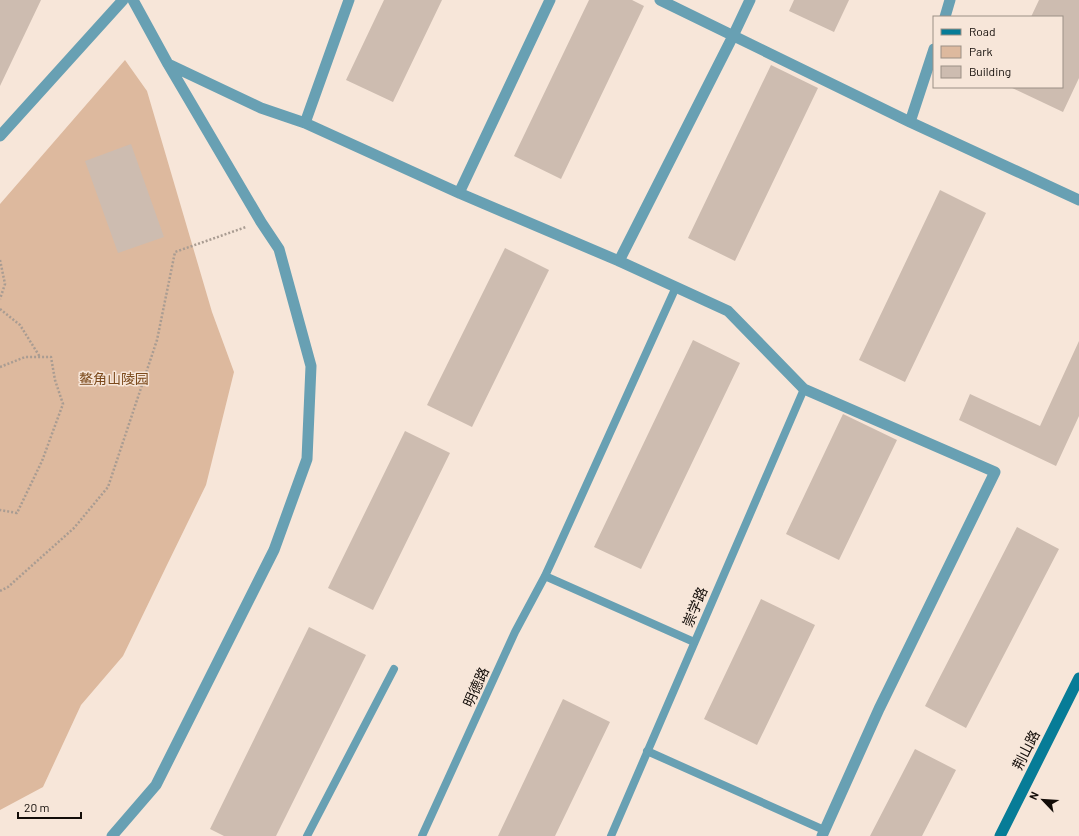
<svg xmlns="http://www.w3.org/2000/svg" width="1079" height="836" viewBox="0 0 1079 836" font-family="Barlow,'Noto Sans SC',sans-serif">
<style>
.green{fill:#ddb99e}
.building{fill:#cdbcb0}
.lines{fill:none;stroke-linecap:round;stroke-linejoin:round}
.path{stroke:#a99c92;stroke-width:2.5;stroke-dasharray:2 2;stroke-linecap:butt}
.service{stroke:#68a0b3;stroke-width:8}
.minor{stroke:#68a0b3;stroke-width:11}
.secondary{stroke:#077c97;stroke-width:11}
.labels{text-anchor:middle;stroke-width:3;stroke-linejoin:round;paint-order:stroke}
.park-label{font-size:14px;fill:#7b491b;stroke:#f7e6d9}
.street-label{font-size:14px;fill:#120c08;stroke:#f7e6d9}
</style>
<rect width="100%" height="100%" fill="#f7e6d9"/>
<path class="green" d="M125,60L147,91L212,312L234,372L206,485L166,567L123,656L81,705L43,787L0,810V204Z"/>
<path class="building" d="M0,0H41L0,86Z
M384,0H442L393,102L346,80Z
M589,0H632L644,6L561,179L514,156Z
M794,0H849L834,32L789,11Z
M1039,0H1079V78L1063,112L1010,87H1062V17H1031Z
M771,65L818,88L735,261L688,238Z
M131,144L164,237L118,253L85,161Z
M940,190L986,213L905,382L859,360Z
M505,248L549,270L472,427L427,405Z
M693,340L740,363L641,569L594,547Z
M1079,341V416L1056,466L959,420L970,394L1040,426Z
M843,414L897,440L839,560L786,534Z
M405,431L450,453L373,610L328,588Z
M1017,527L1059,549L966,728L925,706Z
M761,599L815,625L757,745L704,719Z
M309,627L366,655L276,836H224L210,829Z
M563,699L610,722L555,836H498Z
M915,749L956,770L922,836H870Z"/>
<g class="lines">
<path class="path" d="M0,260L5,284L0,299
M0,309L20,325L40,357
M0,367L25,357H51L55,380L63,404L42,461L17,513L0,510
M0,591L8,587L74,528L108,487L157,340L175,252L246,227"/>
<path class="service" d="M545,576L694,642
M647,751L824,830
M307,836L394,669
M422,836L515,632L545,576L557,550L676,287
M611,836L804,389"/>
<path class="minor" d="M133,0L168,64L261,108L305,123L459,193L619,261L728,311L804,389L995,472L879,709L822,836
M660,0L910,122
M945,17L950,0
M934,49L910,122L1079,200
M305,123L349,0
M0,136L123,0
M459,193L550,0
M619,261L733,36L750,0
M112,836L156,785L274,550L307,459L311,366L279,249L261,222L168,64"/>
<path class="secondary" d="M1000,836L1079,678"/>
</g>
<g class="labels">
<g class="park-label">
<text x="114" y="384">鳌角山陵园</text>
</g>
<g class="street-label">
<text transform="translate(695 607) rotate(-67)" y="5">崇学路</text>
<text transform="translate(476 687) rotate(-66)" y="5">明德路</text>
<text transform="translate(1026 750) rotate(-63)" y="5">荆山路</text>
</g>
</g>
<rect x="933" y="16" width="130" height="72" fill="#f7e6d9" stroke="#9b8f85"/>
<rect x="941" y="29" width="20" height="6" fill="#077c97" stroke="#9b8f85"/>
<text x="969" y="36" font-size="12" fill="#120c08">Road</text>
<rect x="941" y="46" width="20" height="12" fill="#ddb99e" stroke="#9b8f85"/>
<text x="969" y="56" font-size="12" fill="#120c08">Park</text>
<rect x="941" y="66" width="20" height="12" fill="#cdbcb0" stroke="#9b8f85"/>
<text x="969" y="76" font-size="12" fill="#120c08">Building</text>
<g transform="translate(1043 800) rotate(295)" stroke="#f7e6d9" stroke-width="3" paint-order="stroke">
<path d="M0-3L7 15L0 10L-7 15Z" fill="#120c08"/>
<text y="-6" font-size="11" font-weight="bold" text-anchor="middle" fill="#120c08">N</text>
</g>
<path d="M18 812v6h63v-6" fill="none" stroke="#120c08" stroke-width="2"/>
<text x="24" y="812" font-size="12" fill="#120c08" stroke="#f7e6d9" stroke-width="3" paint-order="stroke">20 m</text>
</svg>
